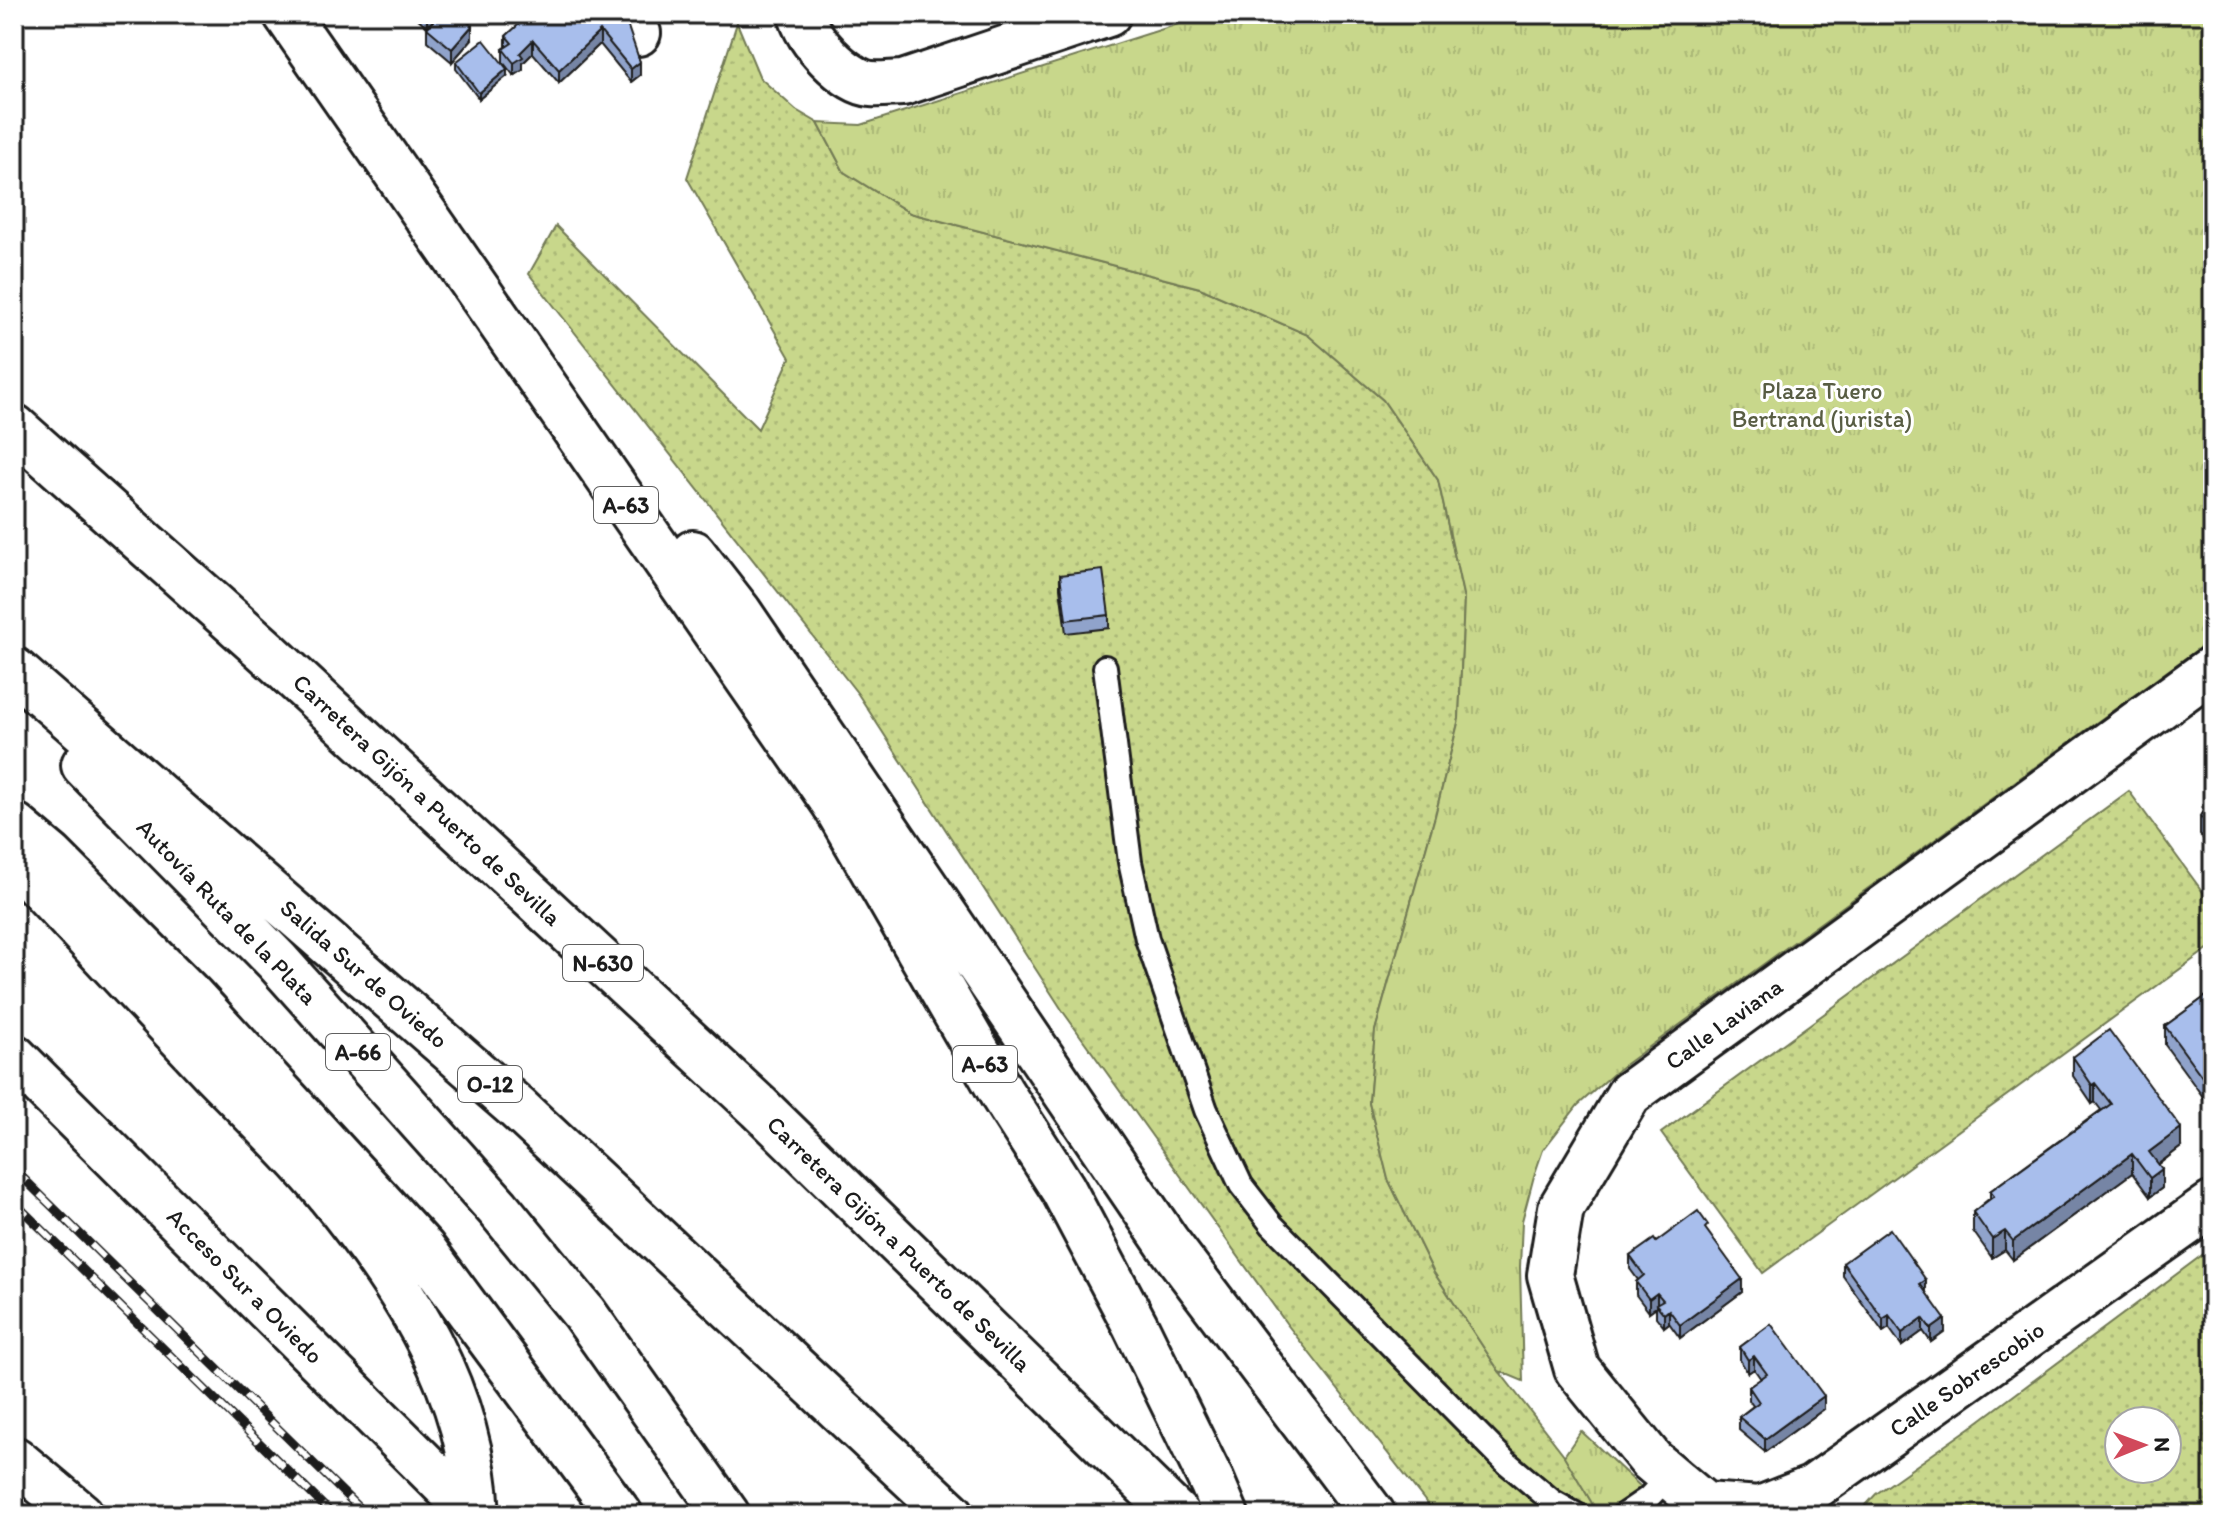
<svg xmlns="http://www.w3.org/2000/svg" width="2227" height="1529" viewBox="0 0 2227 1529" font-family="Itim,sans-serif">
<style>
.grass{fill:url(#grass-dots);stroke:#727a54;stroke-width:2;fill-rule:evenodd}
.park{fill:url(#park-tufts);stroke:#727a54;stroke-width:2}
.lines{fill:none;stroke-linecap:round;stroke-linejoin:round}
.lane-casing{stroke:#1c1c1c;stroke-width:28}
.street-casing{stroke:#1c1c1c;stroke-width:50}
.highway-casing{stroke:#1c1c1c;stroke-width:50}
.lane{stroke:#fff;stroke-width:22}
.street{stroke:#fff;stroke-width:44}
.highway{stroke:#fff;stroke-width:44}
.rail-casing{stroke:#1c1c1c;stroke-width:9}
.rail{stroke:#fff;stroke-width:6;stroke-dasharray:18;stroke-linecap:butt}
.wall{fill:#90a3cb;stroke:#1c1c1c;stroke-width:2}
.shaded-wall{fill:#7685a5;stroke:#1c1c1c;stroke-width:2}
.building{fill:#a8beec;stroke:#1c1c1c;stroke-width:2}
.labels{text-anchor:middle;stroke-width:6;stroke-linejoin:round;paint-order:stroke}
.shield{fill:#fff;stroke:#606060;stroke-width:2}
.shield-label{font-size:22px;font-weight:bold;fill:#1c1c1c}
.park-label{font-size:24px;fill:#585d43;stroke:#fff}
.street-label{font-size:24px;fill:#1c1c1c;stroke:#fff}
</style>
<defs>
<pattern id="grass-dots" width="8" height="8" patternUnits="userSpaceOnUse" patternTransform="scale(2)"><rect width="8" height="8" fill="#c8d78b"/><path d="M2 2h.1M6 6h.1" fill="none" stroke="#abb877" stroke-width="1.8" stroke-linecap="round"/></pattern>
<pattern id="park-tufts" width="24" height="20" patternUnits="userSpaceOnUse" patternTransform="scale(2)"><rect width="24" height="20" fill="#c8d78b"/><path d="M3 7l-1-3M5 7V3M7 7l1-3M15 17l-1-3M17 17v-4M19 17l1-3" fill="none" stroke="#abb877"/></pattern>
</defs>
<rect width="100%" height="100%" fill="#fff"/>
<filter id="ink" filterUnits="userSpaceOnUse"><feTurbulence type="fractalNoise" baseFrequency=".0125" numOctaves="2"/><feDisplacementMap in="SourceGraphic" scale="16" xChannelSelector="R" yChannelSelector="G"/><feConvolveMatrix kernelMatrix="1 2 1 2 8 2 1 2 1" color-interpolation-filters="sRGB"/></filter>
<g filter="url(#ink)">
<path class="grass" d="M737,23L760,78L796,110L818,123L844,172L910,213L1200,288L1308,335L1383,400L1438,480L1464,599L1459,719L1435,816L1375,1031L1369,1103L1388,1179L1433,1271L1499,1371L1564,1455L1599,1515H1436L1286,1323L1064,1013L858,694L529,274L556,226L758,429L790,358L687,178Z
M2129,791L2213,906V945L1763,1273L1661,1133Z
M2213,1247V1515H1857L1876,1494L1974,1425ZM2119,1421H2167V1469H2119Z"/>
<path class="park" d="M1210,14H2213V638L1619,1069L1578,1105L1543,1150L1534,1176L1522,1221L1520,1267L1523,1381L1499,1371L1433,1271L1388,1179L1369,1103L1375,1031L1435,816L1459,719L1464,599L1438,480L1383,400L1308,335L1200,288L910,213L844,172L818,123L861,125Z
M1581,1431L1671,1515H1599L1564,1456Z"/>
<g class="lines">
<g class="lane-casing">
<path id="lane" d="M1105,667L1130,862L1147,939L1206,1110L1241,1185L1272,1225L1507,1463L1552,1501L1577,1515
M1623,1515L1648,1498L1669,1476"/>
</g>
<g class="street-casing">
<path id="street" d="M624,14L638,33
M801,14C805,38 846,82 871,84C881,85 893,83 903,83L1108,14
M1705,1505L1760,1509L1813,1488L2213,1204
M1716,1515L1651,1460L1577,1369L1550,1275L1561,1208L1629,1094L2213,668"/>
</g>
<g class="highway-casing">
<path id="highway" d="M286,14L834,803L1002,1094L1063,1189L1135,1325L1212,1482L1226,1515
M14,427L267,652L760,1108L1177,1515
M693,553L739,612L1167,1242L1373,1515
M14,670L516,1107L952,1515
M84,765L277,961L498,1208L584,1313L727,1515
M14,825L51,856L192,997L423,1249L620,1515
M24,870C87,938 151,1005 214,1073C252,1112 292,1150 327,1192C404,1286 472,1390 477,1515
M14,1057L475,1515
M14,1459L81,1515"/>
</g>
<use href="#lane" class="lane"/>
<use href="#street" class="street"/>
<use href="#highway" class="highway"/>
<g class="rail-casing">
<path id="rail" d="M14,1169L366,1515
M14,1202L333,1515"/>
</g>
<use href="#rail" class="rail"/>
</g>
<path class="wall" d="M413,14H459L472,39L452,62L427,41V27Z
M519,14H619L640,75L631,82L600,44L559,83L533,53L523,63V70L514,76L503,62V49L506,47V36L524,20Z
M456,62L507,76L479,99L456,69Z
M1060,575L1109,615V628L1066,633L1060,588Z
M2213,797V865L2211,862V847L2200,835V816Z
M2213,991L2206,1101L2165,1045V1026Z
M2073,1057L2181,1147L2158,1165L2162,1188L2150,1197L2132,1173L2013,1260L2005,1250L1992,1258L1973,1231V1212L1990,1198V1191L2101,1110L2095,1102L2092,1104L2073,1076Z
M1708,1233L1742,1292L1680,1338L1669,1323L1664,1327L1656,1317V1307L1649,1312L1636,1295V1282L1638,1280L1630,1269V1256L1656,1242Z
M1843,1263L1926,1292L1945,1332L1931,1342L1923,1331L1902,1346L1889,1328L1883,1332L1843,1276Z
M1771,1324L1824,1409L1765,1452L1739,1430V1417L1753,1406L1749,1400V1387L1761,1379L1754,1369L1748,1373L1740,1360V1347Z"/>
<path class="shaded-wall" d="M427,14H440L427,27Z
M472,26V39L452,62V49Z
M600,31V44L559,83V70Z
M533,40V53L523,63V70L514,76V63L520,53Z
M640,62V75L631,82V69Z
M507,69V76L479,99V93Z
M2213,1077V1096L2206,1101V1082Z
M2095,1083V1102L2092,1104V1085Z
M2181,1128V1147L2149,1171V1152Z
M2132,1154V1173L2013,1260V1241Z
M2162,1169V1188L2150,1197V1178Z
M2005,1231V1250L1992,1258V1239Z
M1742,1279V1292L1680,1338V1325Z
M1926,1280V1293L1920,1284Z
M1657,1293V1306L1656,1304V1307L1649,1312V1299Z
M1669,1310V1323L1664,1327V1314Z
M1889,1315V1328L1883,1332V1319Z
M1923,1318V1331L1902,1346V1333Z
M1945,1319V1332L1931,1342V1329Z
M1754,1356V1369L1748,1373V1360Z
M1824,1396V1409L1765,1452V1439Z"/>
<path class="building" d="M439,14H459L472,26L452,49L427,28Z
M530,14H619L627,24L640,62L631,69L600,31L559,70L533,40L520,53L523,57L514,63L503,49L512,43L506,36Z
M484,40L507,69L479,93L456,62Z
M1103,570L1109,615L1066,620L1060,575Z
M2213,797V831L2200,816Z
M2213,991V1077L2206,1082L2165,1026Z
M2109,1030L2181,1128L2149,1152L2162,1169L2150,1178L2132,1154L2013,1241L2005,1231L1992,1239L1973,1212L1994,1196L1990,1191L2111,1104L2095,1083L2092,1085L2073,1057Z
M1698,1211L1708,1225L1705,1228L1742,1279L1680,1325L1669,1310L1664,1314L1656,1304L1663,1300L1657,1293L1649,1299L1636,1282L1644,1275L1630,1256L1654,1239L1656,1242Z
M1890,1229L1926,1280L1920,1284L1945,1319L1931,1329L1923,1318L1902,1333L1889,1315L1883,1319L1843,1263Z
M1771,1324L1824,1396L1765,1439L1739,1417L1759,1402L1749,1387L1767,1374L1754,1356L1748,1360L1740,1347Z"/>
</g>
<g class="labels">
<g class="shield">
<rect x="594" y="487" width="64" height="36" rx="6"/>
<rect x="563" y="945" width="80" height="36" rx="6"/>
<rect x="326" y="1034" width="64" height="36" rx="6"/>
<rect x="953" y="1046" width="64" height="36" rx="6"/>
<rect x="458" y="1066" width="64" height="36" rx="6"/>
</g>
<g class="shield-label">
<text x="626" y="513">A-63</text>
<text x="603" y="971">N-630</text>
<text x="358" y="1060">A-66</text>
<text x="985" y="1072">A-63</text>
<text x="490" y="1092">O-12</text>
</g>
<g class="park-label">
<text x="1822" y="399">Plaza Tuero<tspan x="1822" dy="28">Bertrand (jurista)</tspan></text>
</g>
<g class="street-label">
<text transform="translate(427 800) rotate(43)" y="8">Carretera Gijón a Puerto de Sevilla</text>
<text transform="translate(227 912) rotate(46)" y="8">Autovía Ruta de la Plata</text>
<text transform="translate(364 974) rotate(41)" y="8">Salida Sur de Oviedo</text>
<text transform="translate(1724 1024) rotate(-36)" y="8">Calle Laviana</text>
<text transform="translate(899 1244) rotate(44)" y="8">Carretera Gijón a Puerto de Sevilla</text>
<text transform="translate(245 1286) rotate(45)" y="8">Acceso Sur a Oviedo</text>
<text transform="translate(1967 1379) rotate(-35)" y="8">Calle Sobrescobio</text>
</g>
</g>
<rect width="2227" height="1529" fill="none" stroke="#fff" stroke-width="48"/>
<rect x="24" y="24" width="2179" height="1481" fill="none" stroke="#1c1c1c" stroke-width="3" filter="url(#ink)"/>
<g transform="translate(2143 1445) rotate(89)"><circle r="38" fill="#ffffff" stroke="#a4a4a4" stroke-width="2"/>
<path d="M0-6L14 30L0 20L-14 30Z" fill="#d1495b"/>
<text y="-12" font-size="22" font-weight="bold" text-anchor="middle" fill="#1c1c1c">N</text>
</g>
</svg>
